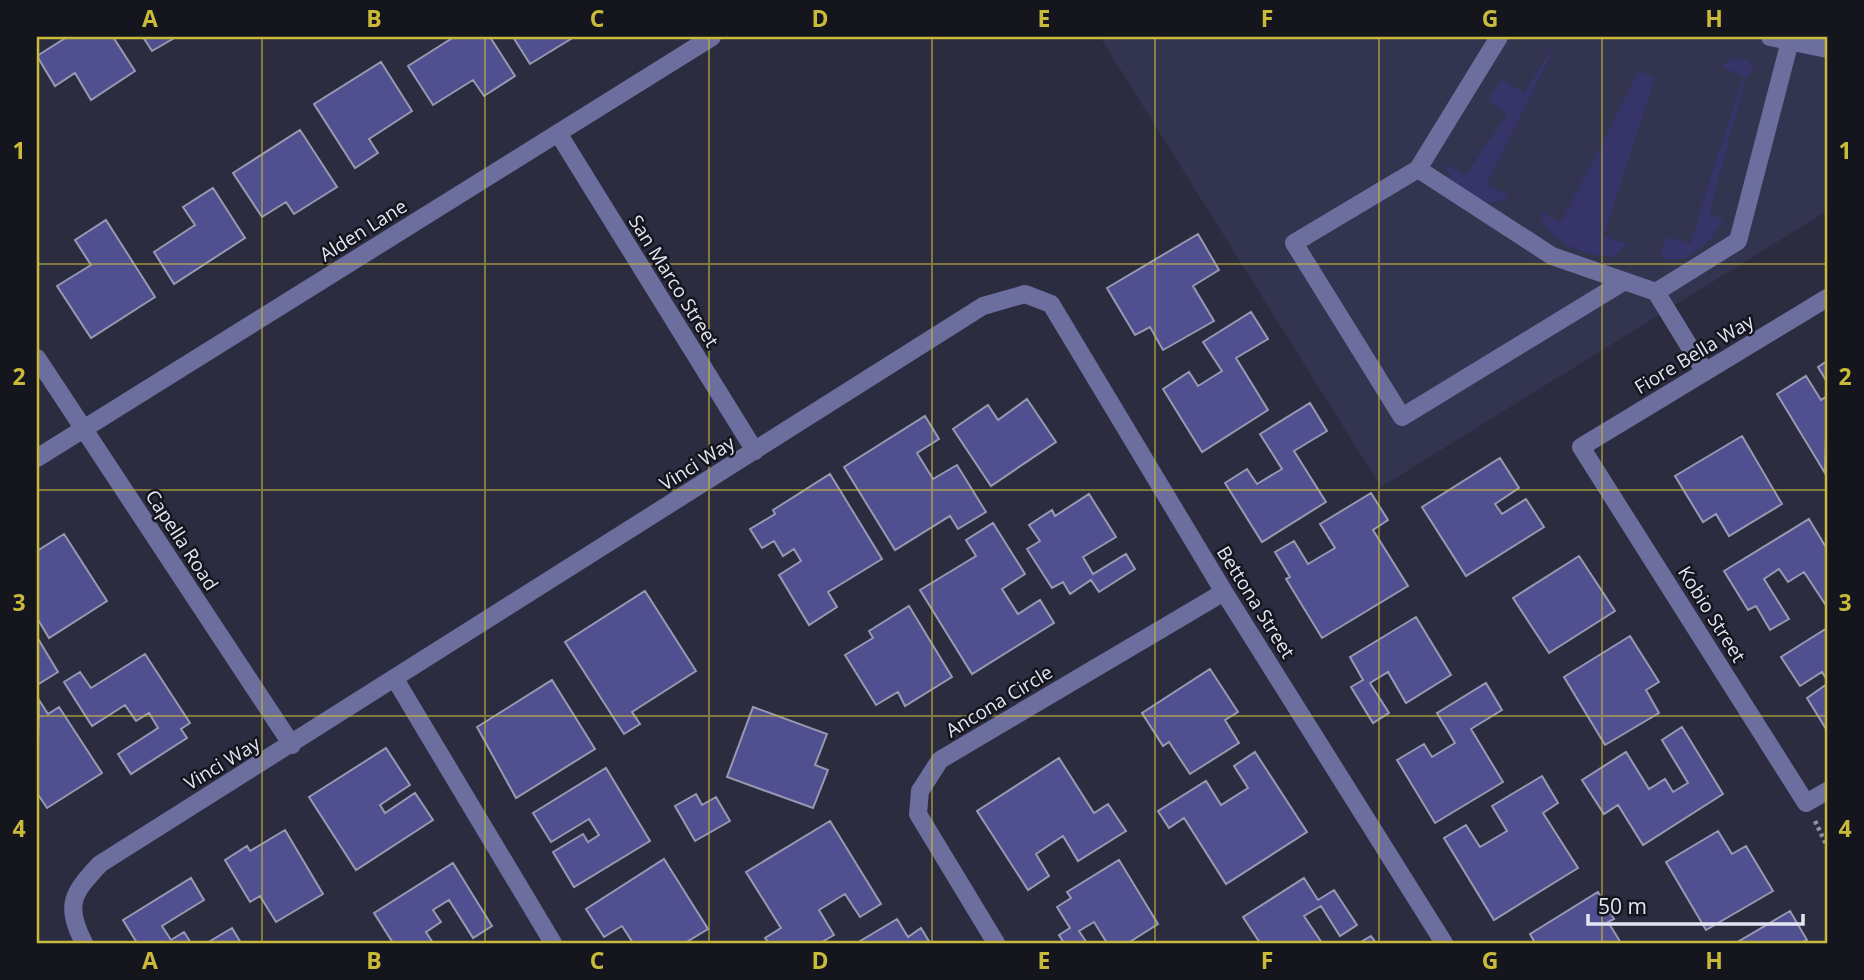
<svg xmlns="http://www.w3.org/2000/svg" width="1864" height="980" viewBox="0 0 1864 980" font-family="'Open Sans',sans-serif">
<style>
.built{fill:#33344f}
.green{fill:#363469}
.building{fill:#505090;stroke:#9799b1;stroke-width:2}
.lines{fill:none;stroke-linecap:round;stroke-linejoin:round}
.path{stroke:#8d8e9e;stroke-width:4.5;stroke-dasharray:3.5 3.5;stroke-linecap:butt}
.minor{stroke:#6c6e9d;stroke-width:18}
.grid{fill:none;stroke:#caba3a;stroke-width:2;stroke-opacity:0.55}
.labels{text-anchor:middle;stroke-width:5;stroke-linejoin:round;paint-order:stroke}
.street-label{font-size:19px;fill:#e4e5f2;stroke:#15151e}
.neatline{fill:none;stroke:#caba3a;stroke-width:2.5}
.grid-label{font-size:23px;text-anchor:middle;font-weight:bold;fill:#caba3a}
</style>
<rect width="100%" height="100%" fill="#2b2c40"/>
<path class="built" d="M1100,37H1827V211L1381,487Z"/>
<path class="green" d="M1560,37L1487,184L1508,195L1506,198C1484,212 1453,188 1446,167L1449,165L1465,176L1507,114L1488,100L1501,79L1524,93Z
M1739,58L1749,62L1754,71L1746,77L1709,213L1723,220C1714,238 1689,266 1665,259L1661,253L1667,237L1690,244L1743,76L1722,67L1732,59Z
M1639,71L1655,77L1604,236L1627,244L1615,255C1594,261 1538,239 1542,212L1561,222Z"/>
<path class="building" d="M67,37H113L135,71L91,100L75,73L55,86L37,56Z
M143,37H176L152,51Z
M454,37H490L515,76L484,96L473,80L433,105L408,66Z
M513,37H574L530,64Z
M381,62L412,111L369,139L378,153L355,168L314,104Z
M300,130L337,187L294,214L286,202L262,217L233,173Z
M213,188L245,238L174,284L154,252L195,225L183,207Z
M106,220L155,297L91,338L57,286L91,265L75,240Z
M1198,234L1219,270L1193,286L1214,321L1163,350L1150,327L1135,335L1107,288Z
M1251,312L1268,339L1236,358L1268,410L1202,452L1163,389L1189,372L1198,386L1222,371L1203,342Z
M1827,361V382L1818,367Z
M1806,376L1821,400L1827,396L1825,473L1777,394Z
M1027,399L1056,442L991,486L953,429L988,405L998,420Z
M1310,403L1327,431L1294,451L1326,502L1262,542L1225,483L1247,469L1257,484L1282,469L1260,434Z
M925,416L939,439L917,453L933,479L957,465L986,512L958,529L950,516L895,550L844,467Z
M1742,436L1782,504L1729,536L1716,514L1703,522L1675,476Z
M1500,458L1519,488L1495,504L1502,514L1526,499L1544,527L1466,576L1422,507Z
M830,474L882,559L828,592L837,607L809,625L779,575L801,561L794,549L783,556L774,541L762,548L750,529L775,514L773,510Z
M1371,493L1388,520L1373,530L1408,586L1322,638L1286,579L1290,577L1275,552L1294,541L1308,564L1335,548L1320,524Z
M1089,494L1116,537L1083,557L1093,574L1126,554L1135,569L1099,592L1091,580L1070,594L1063,582L1052,588L1027,549L1040,541L1029,525L1052,510L1055,516Z
M1809,519L1827,549V607L1804,572L1788,582L1779,569L1764,579L1789,619L1770,630L1756,606L1748,610L1724,571Z
M993,523L1025,574L1002,589L1018,614L1040,600L1054,623L972,674L920,590L976,556L966,540Z
M64,534L107,601L49,638L37,618V551Z
M1579,556L1615,611L1549,653L1513,598Z
M645,591L696,671L632,712L640,724L624,734L565,642Z
M909,606L952,677L905,706L898,692L876,705L845,655L873,638L869,631Z
M1416,617L1451,675L1406,703L1388,672L1370,683L1389,713L1373,723L1351,687L1363,680L1350,657Z
M1827,628V680L1822,672L1800,686L1781,657Z
M1630,636L1659,682L1646,690L1659,713L1605,745L1564,677Z
M37,637L58,672L37,685Z
M145,654L190,723L181,729L187,738L131,774L118,754L158,728L149,713L136,721L125,705L92,726L64,682L80,672L91,688Z
M1210,669L1238,712L1225,720L1239,743L1190,774L1169,742L1163,746L1142,713Z
M552,680L595,749L516,798L477,727Z
M1486,683L1502,710L1471,729L1503,782L1435,823L1397,760L1424,744L1432,757L1455,743L1437,713Z
M1827,684V728L1826,729L1807,698Z
M39,700L48,714L59,707L102,773L47,808L37,793Z
M753,707L827,734L815,765L828,770L813,808L727,777Z
M1682,727L1723,794L1643,845L1618,805L1604,814L1582,780L1626,752L1649,789L1665,779L1673,792L1688,783L1662,740Z
M386,748L410,785L380,805L385,813L415,793L433,820L356,870L309,797Z
M1255,752L1307,832L1226,884L1184,818L1169,828L1158,811L1206,781L1221,805L1248,788L1234,766Z
M1059,758L1094,813L1108,804L1126,831L1078,861L1063,836L1036,854L1049,876L1028,890L977,811Z
M606,768L650,841L574,887L553,852L583,834L588,842L599,835L589,819L551,842L533,813Z
M1542,776L1558,803L1543,813L1578,868L1494,920L1444,838L1466,825L1480,847L1507,831L1492,806Z
M696,794L702,805L716,797L730,821L695,841L675,806Z
M830,821L881,904L860,917L845,894L819,910L834,935L820,943H769L765,938L781,928L746,872Z
M285,830L323,894L276,922L260,896L250,902L225,860L247,846L250,851Z
M1718,831L1732,854L1746,846L1773,891L1706,930L1666,862Z
M664,859L708,929L685,943H633L622,926L604,937L586,909Z
M1119,860L1158,924L1128,943H1107L1094,922L1079,931L1087,943H1064L1059,935L1070,928L1057,907L1071,898L1067,892Z
M453,863L492,926L473,938L449,900L433,910L441,922L426,932L433,943H393L374,913Z
M191,878L204,900L162,926L171,940L184,932L191,943H137L123,920Z
M1304,878L1318,900L1334,890L1357,925L1340,936L1321,906L1304,916L1322,943H1260L1243,917Z
M1598,892L1614,919L1608,922L1621,943H1535L1530,934Z
M1790,911L1807,940L1801,943H1736Z
M897,919L908,937L921,928L930,943H857Z
M232,928L241,943H207Z
M1371,936L1376,943H1359Z"/>
<g class="lines">
<path class="path" d="M1815,821L1827,846"/>
<path class="minor" d="M1499,37L1418,169L1552,256L1656,292L1705,372
M1770,37L1827,49
M558,133L755,451
M1418,169L1294,243L1402,417L1623,282
M1656,292L1738,241L1790,41
M1827,298L1581,447L1806,803L1827,791
M37,358L292,745
M37,458L712,37
M395,679L553,943
M84,943C64,904 73,893 100,864L983,306L1025,294L1051,304L1224,592L1444,943
M996,943L918,814L920,791L940,760L1224,592"/>
</g>
<path class="grid" d="M262,37V943M485,37V943M709,37V943M932,37V943M1155,37V943M1379,37V943M1602,37V943M37,264H1827M37,490H1827M37,716H1827"/>
<g class="labels">
<g class="street-label">
<text transform="translate(363 230) rotate(-32)" y="7">Alden Lane</text>
<text transform="translate(674 281) rotate(58)" y="7">San Marco Street</text>
<text transform="translate(1694 354) rotate(-31)" y="7">Fiore Bella Way</text>
<text transform="translate(697 463) rotate(-32)" y="7">Vinci Way</text>
<text transform="translate(182 540) rotate(57)" y="7">Capella Road</text>
<text transform="translate(1256 602) rotate(58)" y="7">Bettona Street</text>
<text transform="translate(1712 614) rotate(58)" y="7">Kobio Street</text>
<text transform="translate(999 701) rotate(-31)" y="7">Ancona Circle</text>
<text transform="translate(222 763) rotate(-31)" y="7">Vinci Way</text>
</g>
</g>
<rect width="1864" height="980" fill="none" stroke="#15151e" stroke-width="77"/>
<path d="M1588 914v10h215v-10" fill="none" stroke="#e4e5f2" stroke-width="3.5"/>
<text x="1598" y="914" font-size="21" fill="#e4e5f2" stroke="#15151e" stroke-width="5" paint-order="stroke">50 m</text>
<rect x="38" y="38" width="1788" height="904" class="neatline"/>
<g class="grid-label">
<text x="150" y="27">A</text>
<text x="374" y="27">B</text>
<text x="597" y="27">C</text>
<text x="820" y="27">D</text>
<text x="1044" y="27">E</text>
<text x="1267" y="27">F</text>
<text x="1490" y="27">G</text>
<text x="1714" y="27">H</text>
<text x="19" y="159">1</text>
<text x="1845" y="159">1</text>
<text x="19" y="385">2</text>
<text x="1845" y="385">2</text>
<text x="19" y="611">3</text>
<text x="1845" y="611">3</text>
<text x="19" y="837">4</text>
<text x="1845" y="837">4</text>
<text x="150" y="969">A</text>
<text x="374" y="969">B</text>
<text x="597" y="969">C</text>
<text x="820" y="969">D</text>
<text x="1044" y="969">E</text>
<text x="1267" y="969">F</text>
<text x="1490" y="969">G</text>
<text x="1714" y="969">H</text>
</g>
</svg>
